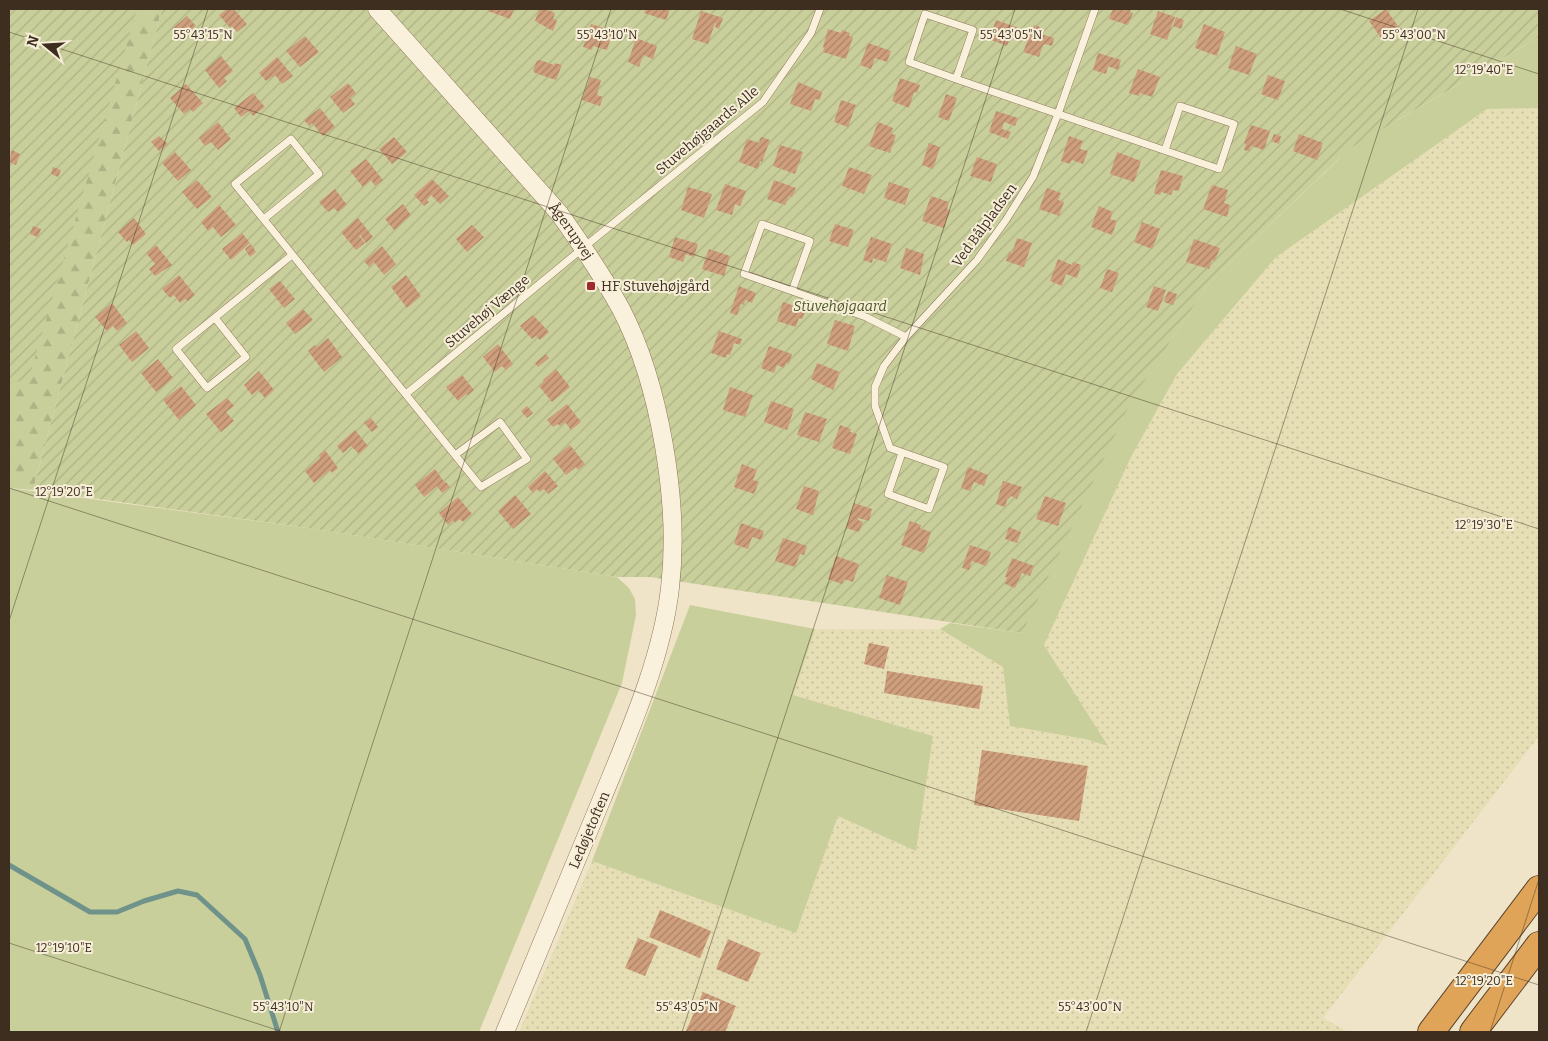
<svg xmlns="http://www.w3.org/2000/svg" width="1548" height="1041" viewBox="0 0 1548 1041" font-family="Bitter,serif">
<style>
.farmland{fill:url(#farmland-dots)}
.grass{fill:#c9cf9b}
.forest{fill:url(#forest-firs)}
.garden{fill:url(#garden-furrows)}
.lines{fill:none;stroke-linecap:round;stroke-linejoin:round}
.stream{stroke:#6f938a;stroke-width:5}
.building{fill:url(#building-hatch)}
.service-casing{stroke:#8d765c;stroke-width:8}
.tertiary-casing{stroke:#8d765c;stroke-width:19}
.motorway-casing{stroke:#5b4430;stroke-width:28}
.service{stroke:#faf1dc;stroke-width:7}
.tertiary{stroke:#faf1dc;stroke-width:18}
.motorway{stroke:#e0a458;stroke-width:26}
.ticks{fill:none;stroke:#3d2e20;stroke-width:1;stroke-opacity:0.45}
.poi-dot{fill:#9e2a2b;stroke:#f7eed8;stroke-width:2}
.labels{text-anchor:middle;stroke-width:4;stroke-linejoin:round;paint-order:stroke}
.street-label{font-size:14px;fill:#3d2e20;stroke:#f7eed8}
.poi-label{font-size:14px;fill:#3d2e20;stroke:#f7eed8;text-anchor:start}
.park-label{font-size:14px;font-style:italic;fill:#4d5a26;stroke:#f7eed8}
.ticks-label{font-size:12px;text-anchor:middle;fill:#3d2e20;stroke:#f7eed8;stroke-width:4;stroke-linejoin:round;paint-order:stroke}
</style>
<defs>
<pattern id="farmland-dots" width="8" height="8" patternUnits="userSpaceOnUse" patternTransform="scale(1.25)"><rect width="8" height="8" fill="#e6deb5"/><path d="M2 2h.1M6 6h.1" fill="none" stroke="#c6bf9b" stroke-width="1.8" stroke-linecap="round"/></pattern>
<pattern id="forest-firs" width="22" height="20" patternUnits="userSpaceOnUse" patternTransform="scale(1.25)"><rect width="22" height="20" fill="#c9cf9b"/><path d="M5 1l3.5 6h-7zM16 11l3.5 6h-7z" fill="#aeb285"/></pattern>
<pattern id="garden-furrows" width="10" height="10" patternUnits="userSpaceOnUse" patternTransform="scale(1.25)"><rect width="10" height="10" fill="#c9cf9b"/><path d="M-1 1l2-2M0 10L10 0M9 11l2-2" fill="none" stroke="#aeb285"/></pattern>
<pattern id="building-hatch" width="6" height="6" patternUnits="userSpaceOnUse" patternTransform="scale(1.25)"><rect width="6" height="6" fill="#cf9f7d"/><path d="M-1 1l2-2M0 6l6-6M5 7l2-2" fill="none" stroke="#a98266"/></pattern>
</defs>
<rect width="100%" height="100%" fill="#f0e4c8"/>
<path class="farmland" d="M1539,108V736L1323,1018L1348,1032H519L592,861L796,932L838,816L916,851L933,736L793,695L815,629H940L1003,667L1010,726L1085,739L1107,746L1044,645L1131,457L1177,374L1276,257L1407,161L1487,109Z"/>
<path class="grass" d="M1539,37V108L1487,109L1276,257L1177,374L1131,457L1044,645L1108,746L1085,739L1010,726L1003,667L940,629L950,623L1022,633L891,368L1168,345L1209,283L1340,158L1311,104L1398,120Z
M9,488L315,529L617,577L629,588L635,599L636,615L622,683L479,1032H9Z
M690,605L815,629L793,695L933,736L916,851L838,816L796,933L592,861Z"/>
<path class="forest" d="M124,9H162L33,490L9,488V348Z"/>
<path class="garden" d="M9,9H137L27,385L9,377Z
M162,9H1539V37L1350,148L1209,283L1131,401L1022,633L650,577H617L315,529L33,490Z"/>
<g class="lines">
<path class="stream" d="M9,865L90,912H117L144,901L178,891L197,895L245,939L260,975L278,1032"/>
</g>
<path class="building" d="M227,9H234L247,24L237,32L232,26L230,28L219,15Z
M489,9H514L510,19L488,11Z
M539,9H545L555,13L553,19L557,20L553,31L535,21Z
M646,9H670L666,20L644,13Z
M1113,9H1131L1130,12L1133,13L1128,25L1109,19Z
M1386,9L1400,29L1383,41L1369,21Z
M701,11L723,18L719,29L715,27L716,23H715L708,44L692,39Z
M1158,11L1175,17L1167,40L1150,34Z
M187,16L196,26L180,39L172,29Z
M1176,17L1184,20L1181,29L1173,26Z
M996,20L1019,28L1015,37L1011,35L1007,46L989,39Z
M591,24L613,31L607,50L593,46L592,50L583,47Z
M1204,24L1225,32L1217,56L1195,48Z
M1034,25L1040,27L1038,33L1054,38L1052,46L1045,44L1043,45L1039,57L1023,52Z
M828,29L841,33L842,30L850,33L849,36L853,37L846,59L823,52L824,48L823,47Z
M305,36L319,52L300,67L286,51Z
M636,38L657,46L653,59L643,55L639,67L628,62Z
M868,43L891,51L887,62L875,58L871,69L860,65Z
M1236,46L1257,54L1249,75L1228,68Z
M1098,53L1121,60L1118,70L1108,66L1106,74L1093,70Z
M221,56L233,71L224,78L227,81L219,88L205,70Z
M277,57L293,76L282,84L275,75L266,81L259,73Z
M540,60L554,65L555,63L562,65L556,80L535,73L533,70L537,61Z
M1138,69L1160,77L1152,97L1140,93L1139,96L1129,93Z
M1268,75L1285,81L1278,100L1261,94Z
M590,77L601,80L597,95L603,97L600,106L582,100Z
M900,78L920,85L917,93L914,92L909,108L892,101Z
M798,82L822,92L820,100L815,99L811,111L790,104Z
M348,83L356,93L350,98L355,104L343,113L330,97Z
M186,84L203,103L193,112L190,109L184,114L170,98Z
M253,93L265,107L253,116L249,111L241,117L234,108Z
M946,94L957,98L949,121L938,117Z
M841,100L856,105L848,127L834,122Z
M320,108L335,127L323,136L312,123L309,126L304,120Z
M996,111L1018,118L1015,126L1004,122L1002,129L1011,132L1008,139L989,132Z
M218,122L231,139L218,150L211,142L205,146L199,138Z
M878,122L893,128L891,134L896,135L890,153L869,146Z
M1251,125L1270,131L1264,150L1251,146L1249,151L1244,150L1246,144L1244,143Z
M1274,134L1281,136L1279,144L1271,141Z
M1299,134L1323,143L1317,160L1293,151Z
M159,136L168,144L159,151L151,142Z
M1069,136L1083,141L1080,149L1088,151L1083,164L1072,160L1070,164L1061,161Z
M394,137L407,152L392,164L379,149Z
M761,137L770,140L762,162L760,161L758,169L739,162L747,139L759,143Z
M929,143L940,147L933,169L922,165Z
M780,145L803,152L795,174L773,166Z
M12,150L20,154L16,165L9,162Z
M175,152L191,170L178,181L162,163Z
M1117,152L1141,161L1134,182L1110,174Z
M977,157L997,164L991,182L970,176Z
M366,159L383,180L375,186L371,180L363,187L350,171Z
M53,167L61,170L58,177L51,174Z
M849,167L872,175L864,194L842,186Z
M1161,170L1183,176L1179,191L1173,190L1171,195L1161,192L1160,195L1154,193Z
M432,179L449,196L440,204L431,195L427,200L429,202L424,206L414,195Z
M197,180L212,197L197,209L182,192Z
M774,180L796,188L792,197L789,196L785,205L767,199Z
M889,182L910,189L905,205L884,198Z
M725,184L746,191L740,206L735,204L732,215L716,210Z
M1212,185L1228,190L1224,203L1230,205L1227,217L1203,209Z
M688,187L712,194L704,218L681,210Z
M1047,188L1061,193L1058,200L1064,202L1059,216L1039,209Z
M335,189L347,205L338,212L334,208L328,212L319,202Z
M931,196L949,202L947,209L950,210L944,228L922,221Z
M403,204L411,215L394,230L385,219Z
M219,205L236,225L221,237L213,227L208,231L201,222Z
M1099,206L1113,212L1110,219L1117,221L1112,235L1091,227Z
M134,218L146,234L133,245L129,240L127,242L118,232Z
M358,218L373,237L366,243L360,235L359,236L365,243L356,250L341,232Z
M1142,222L1160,229L1152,249L1134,242Z
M835,224L854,230L848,247L829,241Z
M472,225L484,237L467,252L456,239Z
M33,226L41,229L38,237L30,234Z
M242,233L250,243L231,260L222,249Z
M675,237L698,244L694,257L686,254L683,262L669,257Z
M871,237L892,244L886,262L873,258L872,263L863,260Z
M1017,238L1032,243L1024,267L1006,261L1009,252L1012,253Z
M1194,239L1220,248L1215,261L1212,260L1209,269L1186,262Z
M251,244L256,252L250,257L245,249Z
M156,245L172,265L155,276L149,269L155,264L146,253Z
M382,246L396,264L384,275L374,262L369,267L364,261Z
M906,248L924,254L920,275L900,268Z
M709,249L730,256L724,276L702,269Z
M1058,259L1072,265L1073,262L1081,265L1077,278L1066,274L1062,286L1050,281Z
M1107,269L1119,273L1112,292L1100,288Z
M179,275L195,295L188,301L185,299L180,303L174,295L170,298L162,289Z
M406,275L421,296L407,308L391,287Z
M280,281L295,299L284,308L269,289Z
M739,286L756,293L752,303L745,300L744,305L741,304L737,315L730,313Z
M1154,286L1166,290L1158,311L1146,307Z
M1168,291L1177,294L1173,305L1164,302Z
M783,302L806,310L802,319L799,318L796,327L777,321Z
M112,303L127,323L117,331L113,326L107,331L95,317Z
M303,309L313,320L295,334L286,323Z
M533,315L549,332L540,340L536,336L532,339L520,326Z
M835,320L855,326L848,351L827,344Z
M136,331L149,348L132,362L119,345Z
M719,331L742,339L740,345L734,343L730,355L727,354L726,358L711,353Z
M328,338L342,357L324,372L308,351L315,345L317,347Z
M498,344L513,364L506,370L502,366L495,372L483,357Z
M769,346L792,354L789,364L786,362L784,368L777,365L774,373L761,368Z
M546,354L549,358L538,367L535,363Z
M158,359L173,378L156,392L141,373Z
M817,363L840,372L833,390L811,379Z
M556,369L570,387L552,402L539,386L544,382L543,380Z
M259,371L274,390L265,398L258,390L252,395L244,385Z
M462,375L474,390L468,395L466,394L458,401L446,387Z
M181,386L196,405L179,420L163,400Z
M730,387L753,395L745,417L723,410Z
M227,398L234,406L226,412L234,421L221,432L206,414Z
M771,401L794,409L787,430L764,422Z
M567,404L581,422L571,430L565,422L560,426L558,424L553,427L547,420Z
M527,406L533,413L527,418L521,411Z
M805,412L827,419L819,442L797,435Z
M371,418L378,427L372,432L364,423Z
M840,425L851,429L850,432L857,434L850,454L832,448Z
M355,430L368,446L359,454L351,446L343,453L337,446Z
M570,445L585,464L578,470L576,467L566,475L553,459Z
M325,450L338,468L332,473L330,470L314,483L305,471L320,458L319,455Z
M742,464L757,470L753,480L759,482L754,494L734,487Z
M968,467L988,475L984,486L974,482L970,491L961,488Z
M435,469L445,483L446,482L450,487L442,493L437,486L424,497L415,485Z
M545,471L558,486L548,494L544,489L540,492L537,489L533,493L528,487Z
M1003,481L1022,487L1017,499L1011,496L1007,500L1005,507L996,504Z
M804,486L819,491L813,515L796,509Z
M515,495L531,514L513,529L498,511Z
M1045,496L1066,503L1058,526L1036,519Z
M458,497L472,514L463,522L460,519L455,523L453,520L448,525L439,513Z
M854,503L872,509L869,521L858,518V520L863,522L859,532L846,528Z
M910,521L921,525L920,528L931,532L924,553L901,545Z
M741,523L764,531L761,540L752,537L748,549L734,544Z
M1009,527L1021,532L1017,543L1005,539Z
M783,538L807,546L804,555L800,554L795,567L775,561Z
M970,545L991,552L986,566L972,561L969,570L962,568Z
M836,556L859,564L853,582L844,579L842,584L828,579Z
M1012,558L1034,566L1030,576L1022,573L1015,588L1005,584L1007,577H1005Z
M887,575L908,582L900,605L879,598Z
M869,643L889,647L884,669L864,664Z
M887,671L983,686L979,709L884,693Z
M982,750L1088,766L1079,821L974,805Z
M660,910L711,931L700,958L649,937Z
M638,938L658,946L645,976L625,968Z
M728,939L761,953L748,982L716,969Z
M703,992L736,1006L725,1032H690L686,1031Z"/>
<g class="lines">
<g class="service-casing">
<path id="service" d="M925,14L973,30L956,79L909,62Z
M956,79L1219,169L1234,124L1180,106L1165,150
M264,219L319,174L291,139L235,184C317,285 399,386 481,487L527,459L500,422L455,455
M792,291L744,274L762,224L810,241L792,291L866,317L906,337
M215,318L246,357L207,388L176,349L292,255
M406,394L583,248L763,102L811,33L820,9
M902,453L888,494L929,509L944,467L890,448L875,406V387L884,366L906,337L977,260L1006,220L1033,177L1058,114L1095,9"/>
</g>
<g class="tertiary-casing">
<g id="tertiary">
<path id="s1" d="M377,9L559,213C581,244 603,276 621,309C660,384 680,504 670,588C662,659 628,735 601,801C569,878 537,955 505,1032"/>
</g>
</g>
<g class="motorway-casing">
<path id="motorway" d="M1431,1032L1539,889
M1473,1032L1539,945"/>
</g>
<use href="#service" class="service"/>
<use href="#tertiary" class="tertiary"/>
<use href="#motorway" class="motorway"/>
</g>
<path class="ticks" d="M1340,9L1539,74M9,32L1539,529M9,488L1539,985M9,621L208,9M9,943L283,1032M279,1032L611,9M682,1032L1015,9M1086,1032L1418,9M1490,1032L1539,879"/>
<rect class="poi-dot" x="586" y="281" width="10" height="10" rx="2.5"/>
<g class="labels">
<g class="street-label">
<text transform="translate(707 130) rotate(-40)" y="5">Stuvehøjgaards Alle</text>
<text transform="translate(984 225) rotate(-54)" y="5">Ved Bålpladsen</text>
<text dy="5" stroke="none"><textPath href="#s1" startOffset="295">Ågerupvej</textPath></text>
<text transform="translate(487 311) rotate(-40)" y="5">Stuvehøj Vænge</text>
<text transform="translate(589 830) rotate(-67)" y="5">Ledøjetoften</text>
</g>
<g class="poi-label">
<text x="601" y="291">HF Stuvehøjgård</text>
</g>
<g class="park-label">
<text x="840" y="311">Stuvehøjgaard</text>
</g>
</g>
<g class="ticks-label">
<text x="203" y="39">55°43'15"N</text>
<text x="607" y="39">55°43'10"N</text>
<text x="1011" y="39">55°43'05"N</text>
<text x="1414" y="39">55°43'00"N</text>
<text x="1484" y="74">12°19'40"E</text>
<text x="64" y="496">12°19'20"E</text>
<text x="1484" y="529">12°19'30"E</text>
<text x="64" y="952">12°19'10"E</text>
<text x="1484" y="985">12°19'20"E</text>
<text x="283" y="1011">55°43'10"N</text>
<text x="687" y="1011">55°43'05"N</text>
<text x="1090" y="1011">55°43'00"N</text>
</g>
<rect width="1548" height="1041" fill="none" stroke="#3d2e20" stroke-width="20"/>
<g transform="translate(45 45) rotate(288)" stroke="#f7eed8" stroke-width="4" paint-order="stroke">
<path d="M0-4L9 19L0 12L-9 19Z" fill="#3d2e20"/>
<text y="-8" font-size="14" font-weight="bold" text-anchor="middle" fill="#3d2e20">N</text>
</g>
</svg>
